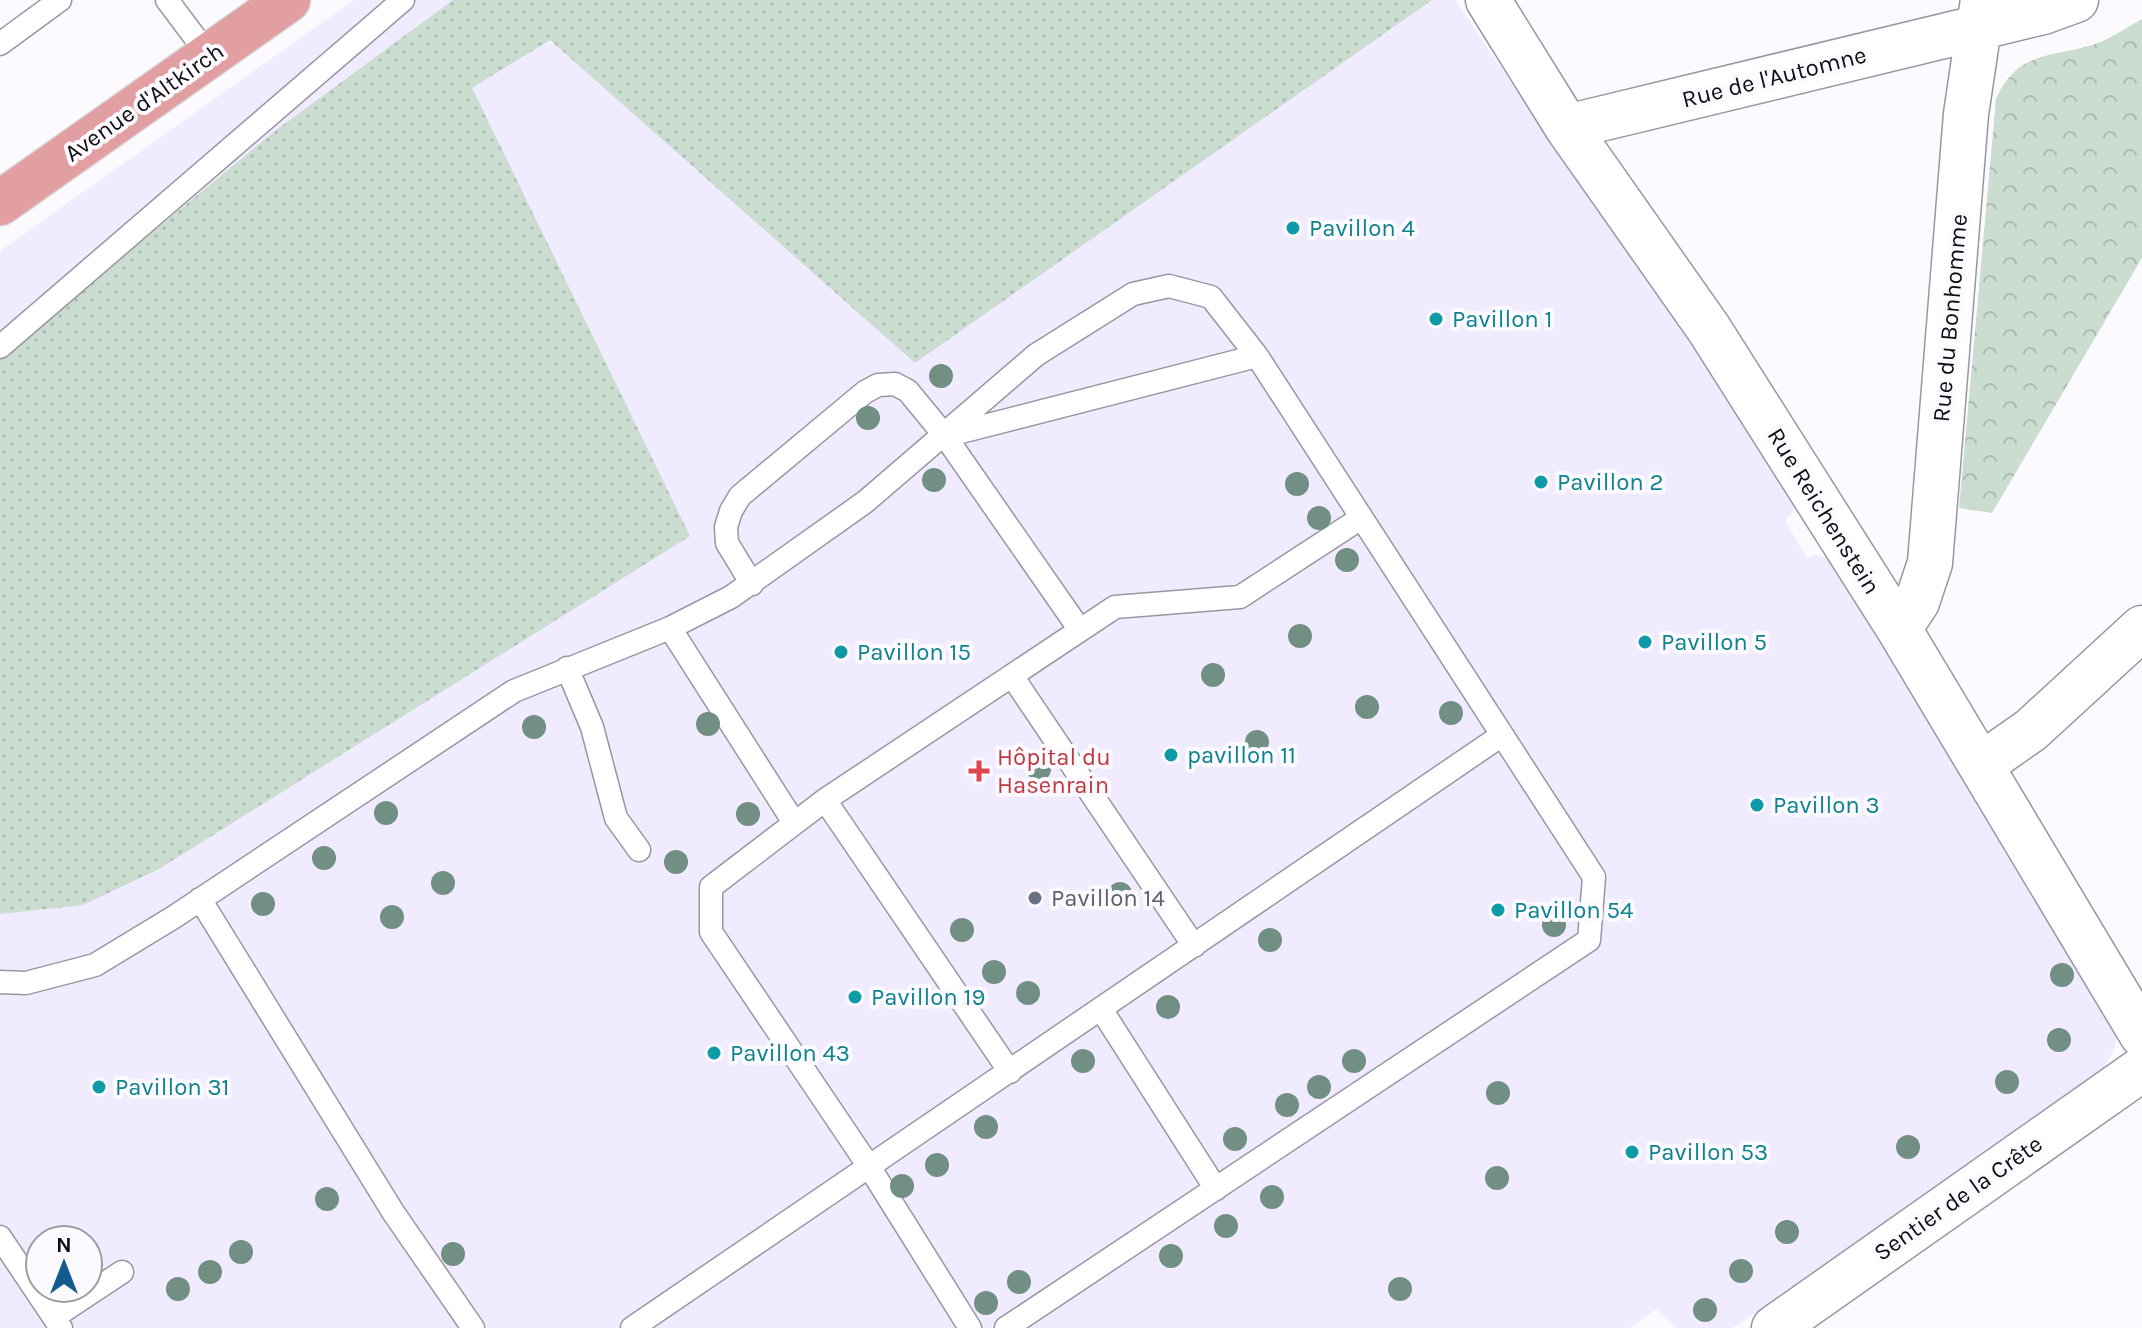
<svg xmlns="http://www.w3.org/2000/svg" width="2142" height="1328" viewBox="0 0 2142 1328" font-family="Karla,sans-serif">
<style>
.built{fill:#f0ebfe;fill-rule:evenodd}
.forest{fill:url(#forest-crowns)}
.park{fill:url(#park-dots)}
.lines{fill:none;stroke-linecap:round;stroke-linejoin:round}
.lane-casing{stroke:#9996a1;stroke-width:25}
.street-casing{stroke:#9996a1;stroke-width:47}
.primary-casing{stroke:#d9d9d9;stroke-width:47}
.lane{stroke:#fff;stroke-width:22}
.street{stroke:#fff;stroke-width:44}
.primary{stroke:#e29fa1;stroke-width:44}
.tree{fill:#728f83}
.culture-dot{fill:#0f9aa8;stroke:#fcfaff;stroke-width:3}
.health-dot{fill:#e0444e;stroke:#fcfaff;stroke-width:3}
.worship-dot{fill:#6b7280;stroke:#fcfaff;stroke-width:3}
.labels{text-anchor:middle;stroke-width:8;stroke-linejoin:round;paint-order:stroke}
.street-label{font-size:24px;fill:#0f0f12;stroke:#fcfaff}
.culture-label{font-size:24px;fill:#0d838f;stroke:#fcfaff;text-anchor:start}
.health-label{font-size:24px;fill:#be3a42;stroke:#fcfaff;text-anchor:start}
.worship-label{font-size:24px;fill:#5b616d;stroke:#fcfaff;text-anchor:start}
</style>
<defs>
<pattern id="forest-crowns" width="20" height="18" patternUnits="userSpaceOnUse" patternTransform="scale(2)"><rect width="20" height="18" fill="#caddd0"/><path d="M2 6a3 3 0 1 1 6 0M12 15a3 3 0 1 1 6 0" fill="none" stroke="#acbcb2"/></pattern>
<pattern id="park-dots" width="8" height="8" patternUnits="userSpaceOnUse" patternTransform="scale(2)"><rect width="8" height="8" fill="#caddd0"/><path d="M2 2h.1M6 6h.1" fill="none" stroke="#acbcb2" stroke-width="1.8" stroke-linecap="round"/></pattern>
</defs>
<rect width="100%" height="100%" fill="#fcfaff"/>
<path class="built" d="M354,0H1456L1491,54L1661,291L1790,497L1794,510L1785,521L1807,558L1816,555L1830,559L2080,976L2119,1030L2113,1052L2103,1070L1733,1328H1676L1657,1309L1630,1328H0V251ZM40,1240H88V1288H40Z"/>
<path class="forest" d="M2142,19V258L1992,513L1959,508L1996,99C2021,45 2056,60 2103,41C2116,35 2129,26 2142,19Z"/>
<path class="park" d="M453,0H1432L915,363L550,40L472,88L690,536L159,869L83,905L0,914V358L275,131Z"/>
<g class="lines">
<g class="lane-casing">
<path id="lane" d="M167,0L209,56
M0,44L60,0
M0,347L403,0
M945,436L1257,356
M752,584L727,543L726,527L731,511L740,496L865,392L878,385L895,384L908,391L945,436L1080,630
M670,628L793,821
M567,668L592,727L616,818L639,850
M1012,676L1194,946
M825,800L711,887V932L870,1168L970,1328
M200,899L393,1212L473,1328
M0,982L26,983L95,965L174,917L514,691L670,628L731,597L865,502L1036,355L1133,294L1169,286L1211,297L1257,356L1594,877L1589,940L1006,1328
M1101,1009L1216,1189
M1010,1072L825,800L1115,607L1240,597L1361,518
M0,1237L61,1328
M54,1317L122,1272
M632,1328L1502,735"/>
</g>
<g class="street-casing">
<path id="street" d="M1488,0L1567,127L1709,329L1899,629L2142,1035
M1567,127L2043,12L2076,0
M1899,629L1917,602L1930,563L1966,114L1983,0
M1981,765L2031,730L2142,628
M1774,1328L2142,1069"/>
</g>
<g class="primary-casing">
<path id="primary" d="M0,203L288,0"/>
</g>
<use href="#lane" class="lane"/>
<use href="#street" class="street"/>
<use href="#primary" class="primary"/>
</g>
<g class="tree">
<circle cx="941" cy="376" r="12"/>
<circle cx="868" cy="418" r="12"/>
<circle cx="934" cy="480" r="12"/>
<circle cx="1297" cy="484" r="12"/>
<circle cx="1319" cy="518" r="12"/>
<circle cx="1347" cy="560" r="12"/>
<circle cx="1300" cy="636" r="12"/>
<circle cx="1213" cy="675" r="12"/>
<circle cx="1367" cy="707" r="12"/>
<circle cx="1451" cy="713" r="12"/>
<circle cx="708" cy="724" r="12"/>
<circle cx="534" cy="727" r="12"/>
<circle cx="1257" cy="742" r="12"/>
<circle cx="1039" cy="769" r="12"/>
<circle cx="386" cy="813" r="12"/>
<circle cx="748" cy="814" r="12"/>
<circle cx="324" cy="858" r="12"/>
<circle cx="676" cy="862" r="12"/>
<circle cx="443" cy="883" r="12"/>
<circle cx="1120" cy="894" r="12"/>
<circle cx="263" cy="904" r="12"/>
<circle cx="392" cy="917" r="12"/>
<circle cx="1554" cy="925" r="12"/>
<circle cx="962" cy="930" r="12"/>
<circle cx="1270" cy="940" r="12"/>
<circle cx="994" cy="972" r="12"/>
<circle cx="2062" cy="975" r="12"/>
<circle cx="1028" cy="993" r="12"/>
<circle cx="1168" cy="1007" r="12"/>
<circle cx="2059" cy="1040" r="12"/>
<circle cx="1083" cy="1061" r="12"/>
<circle cx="1354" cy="1061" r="12"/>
<circle cx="2007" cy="1082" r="12"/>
<circle cx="1319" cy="1087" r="12"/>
<circle cx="1498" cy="1093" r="12"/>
<circle cx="1287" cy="1105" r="12"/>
<circle cx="986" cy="1127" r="12"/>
<circle cx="1235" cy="1139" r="12"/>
<circle cx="1908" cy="1147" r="12"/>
<circle cx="937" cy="1165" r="12"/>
<circle cx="1497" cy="1178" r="12"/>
<circle cx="902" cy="1186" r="12"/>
<circle cx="1272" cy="1197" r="12"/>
<circle cx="327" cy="1199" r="12"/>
<circle cx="1226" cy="1226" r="12"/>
<circle cx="1787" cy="1232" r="12"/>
<circle cx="241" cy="1252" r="12"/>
<circle cx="453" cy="1254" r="12"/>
<circle cx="1171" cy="1256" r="12"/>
<circle cx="1741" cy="1271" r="12"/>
<circle cx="210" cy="1272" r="12"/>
<circle cx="1019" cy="1282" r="12"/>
<circle cx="178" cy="1289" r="12"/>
<circle cx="1400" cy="1289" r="12"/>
<circle cx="986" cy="1303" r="12"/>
<circle cx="1705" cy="1310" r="12"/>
</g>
<g class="culture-dot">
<circle cx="1293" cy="228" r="8"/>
<circle cx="1436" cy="319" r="8"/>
<circle cx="1541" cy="482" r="8"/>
<circle cx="1645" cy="642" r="8"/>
<circle cx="841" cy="652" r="8"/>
<circle cx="1171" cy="755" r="8"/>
<circle cx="1757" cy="805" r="8"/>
<circle cx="1498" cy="910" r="8"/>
<circle cx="855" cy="997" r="8"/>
<circle cx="714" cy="1053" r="8"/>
<circle cx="99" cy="1087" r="8"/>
<circle cx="1632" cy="1152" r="8"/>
</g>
<path class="health-dot" d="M975 759h8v8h8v8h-8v8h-8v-8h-8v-8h8z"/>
<circle class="worship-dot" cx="1035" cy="898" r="8"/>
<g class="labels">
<g class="street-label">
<text transform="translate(1774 77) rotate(-14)" y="8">Rue de l'Automne</text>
<text transform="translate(144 102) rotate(-35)" y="8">Avenue d'Altkirch</text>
<text transform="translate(1950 318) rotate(-85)" y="8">Rue du Bonhomme</text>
<text transform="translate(1824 511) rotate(58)" y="8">Rue Reichenstein</text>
<text transform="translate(1958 1198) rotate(-35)" y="8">Sentier de la Crête</text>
</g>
<g class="culture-label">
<text x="1309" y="236">Pavillon 4</text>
<text x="1452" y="327">Pavillon 1</text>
<text x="1557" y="490">Pavillon 2</text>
<text x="1661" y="650">Pavillon 5</text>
<text x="857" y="660">Pavillon 15</text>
<text x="1187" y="763">pavillon 11</text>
<text x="1773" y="813">Pavillon 3</text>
<text x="1514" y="918">Pavillon 54</text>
<text x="871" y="1005">Pavillon 19</text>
<text x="730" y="1061">Pavillon 43</text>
<text x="115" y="1095">Pavillon 31</text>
<text x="1648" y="1160">Pavillon 53</text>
</g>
<g class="health-label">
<text x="997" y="765">Hôpital du<tspan x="997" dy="28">Hasenrain</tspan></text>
</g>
<g class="worship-label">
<text x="1051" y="906">Pavillon 14</text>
</g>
</g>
<g transform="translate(64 1264)"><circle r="38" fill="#fcfaff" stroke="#9d9ca0" stroke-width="2"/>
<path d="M0-6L14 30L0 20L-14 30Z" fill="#165b8f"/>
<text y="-12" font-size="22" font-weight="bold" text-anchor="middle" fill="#0f0f12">N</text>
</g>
</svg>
